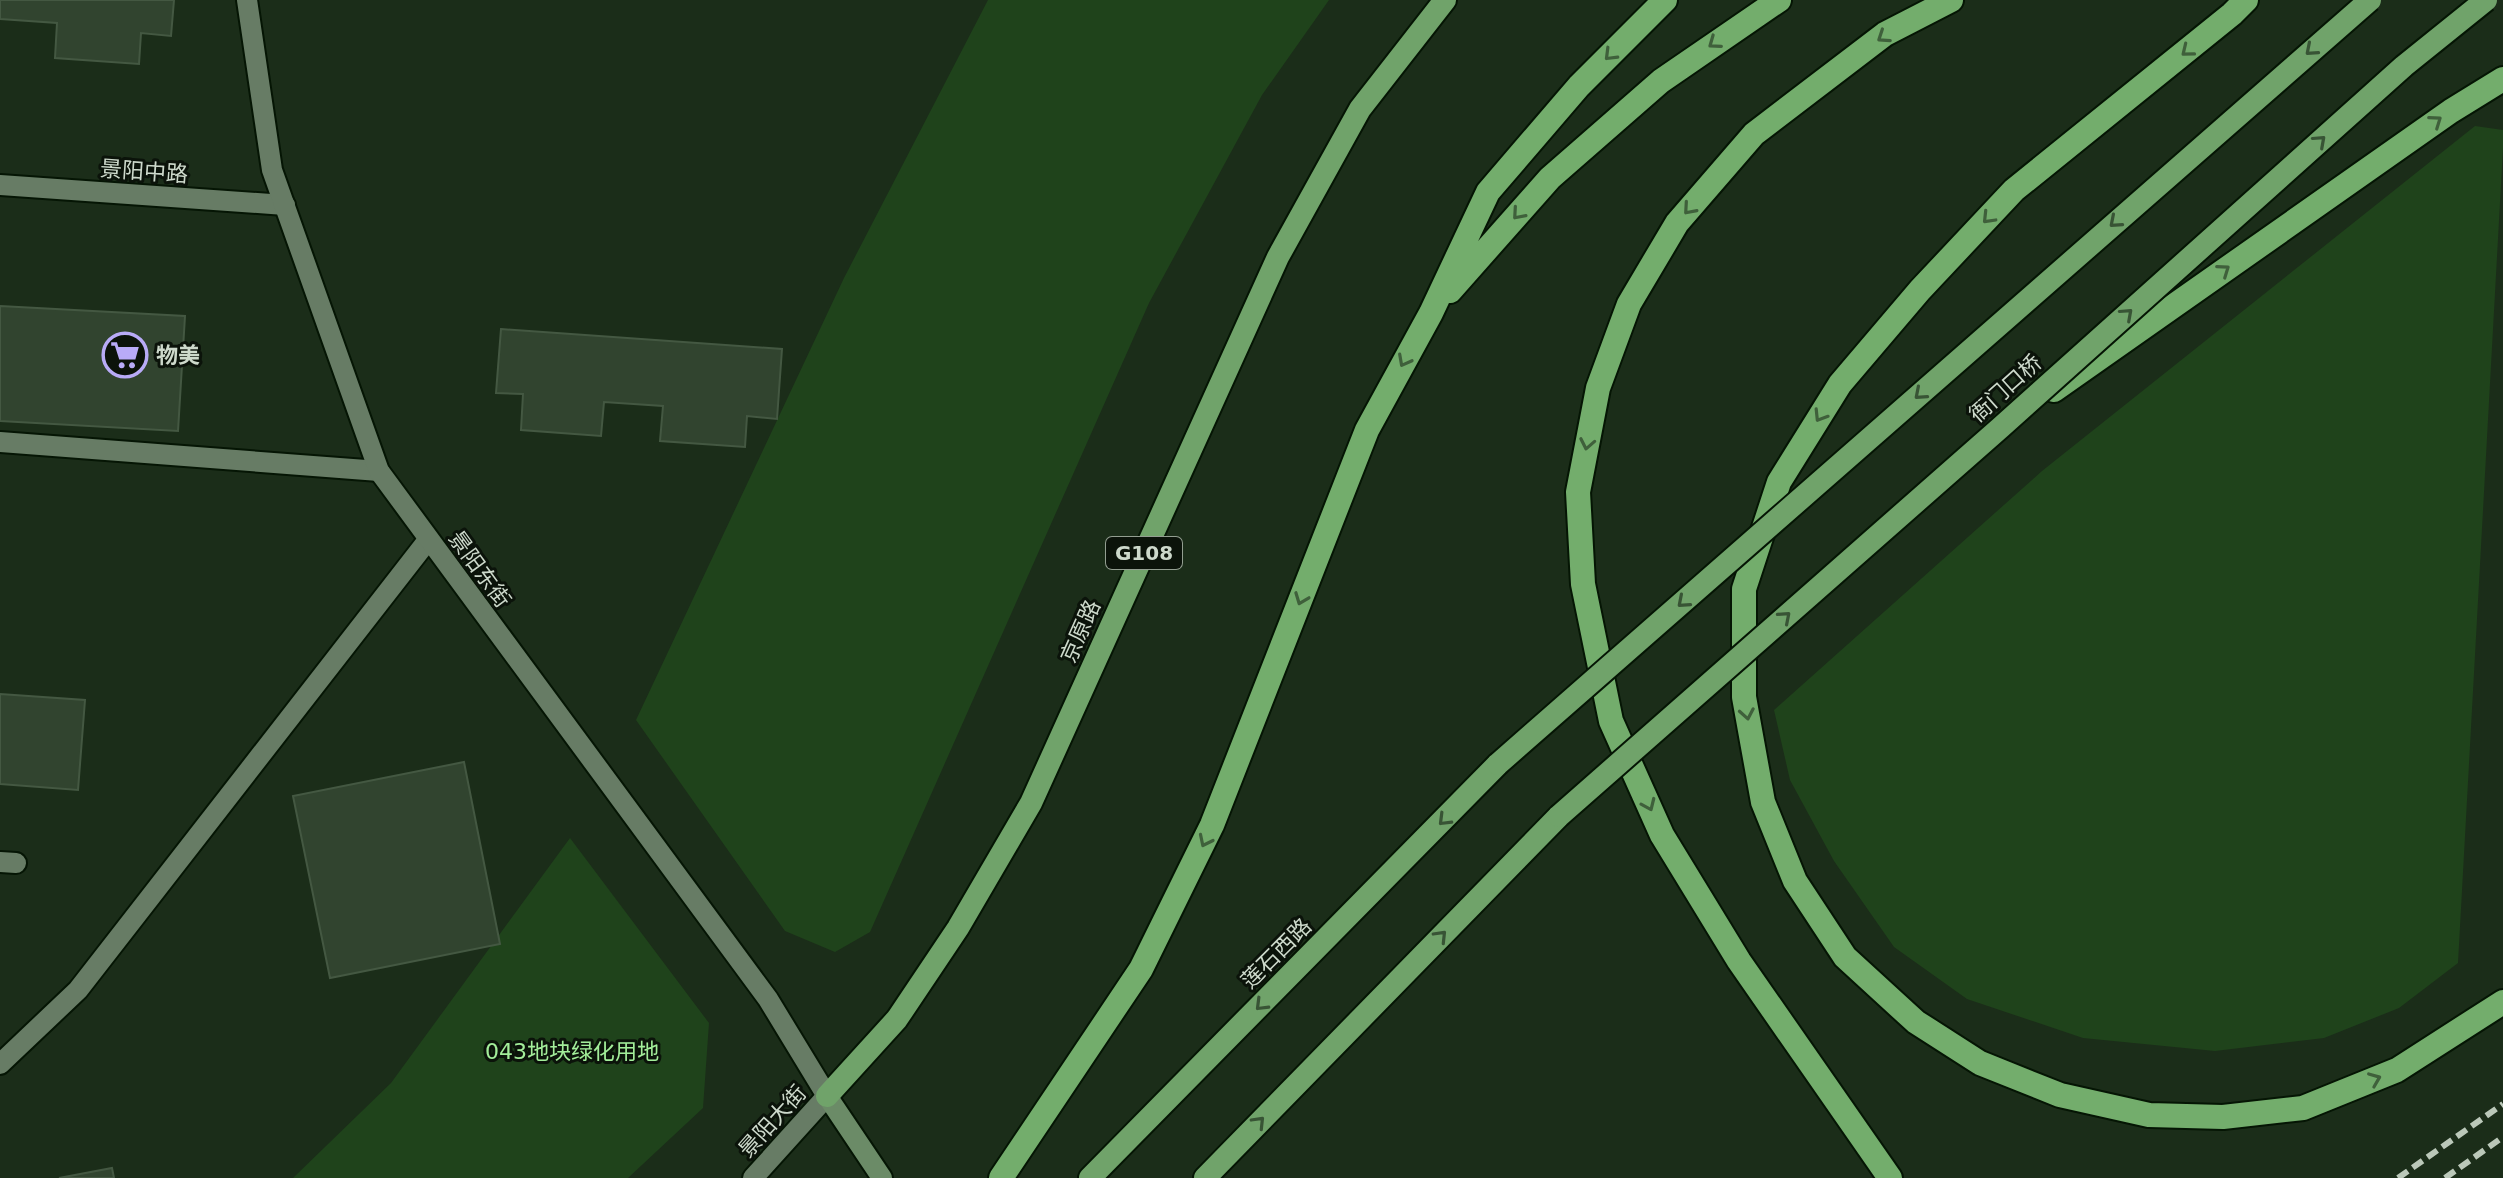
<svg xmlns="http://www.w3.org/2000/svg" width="2503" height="1178" viewBox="0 0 2503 1178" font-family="'DejaVu Sans','Noto Sans SC',sans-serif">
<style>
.green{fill:#1f431b}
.building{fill:#31442f;stroke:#445842;stroke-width:2}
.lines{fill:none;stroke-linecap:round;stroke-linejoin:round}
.service-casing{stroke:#051504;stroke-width:24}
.minor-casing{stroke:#051504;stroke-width:24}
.tertiary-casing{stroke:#051504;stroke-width:24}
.secondary-casing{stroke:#051504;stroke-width:24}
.trunk-casing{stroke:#051504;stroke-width:26}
.motorway-casing{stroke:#051504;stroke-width:28}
.service{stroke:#677c65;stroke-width:20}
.minor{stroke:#677c65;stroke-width:20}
.tertiary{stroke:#677c65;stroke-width:20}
.secondary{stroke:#6b8b67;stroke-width:20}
.trunk{stroke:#70a36a;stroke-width:22}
.motorway{stroke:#73ad6c;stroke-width:24}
.rail{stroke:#bbc8b9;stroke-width:6;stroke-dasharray:12 6;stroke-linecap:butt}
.trunk-bridge-casing{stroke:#051504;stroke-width:26;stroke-linecap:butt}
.trunk-bridge{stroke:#70a36a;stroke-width:22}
.oneway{stroke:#3f603b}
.oneway2{stroke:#385435}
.labels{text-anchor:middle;stroke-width:6;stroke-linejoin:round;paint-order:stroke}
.shield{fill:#0b130a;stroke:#939e91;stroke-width:2}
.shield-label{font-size:20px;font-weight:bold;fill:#cdd9cb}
.street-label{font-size:22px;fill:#cdd9cb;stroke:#0b130a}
.poi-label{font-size:22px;font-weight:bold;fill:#cdd9cb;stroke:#0b130a;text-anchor:start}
.park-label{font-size:22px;fill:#a3ee9a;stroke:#0b130a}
</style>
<rect width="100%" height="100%" fill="#1b2d19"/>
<path class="green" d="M988,0H1329L1262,95L1149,303L870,932L835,952L785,931L636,720L844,278Z
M2475,126L2503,130V148L2458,963L2399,1008L2324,1038L2215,1051L2083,1038L1967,999L1894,947L1834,861L1790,780L1774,710L2042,471Z
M570,838L709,1023L703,1108L628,1178H293L391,1083Z"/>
<path class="building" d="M0,0H174L171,36L141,33L139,64L55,58L57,23L0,19Z
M0,306L185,316L178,431L0,421Z
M501,329L782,349L777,419L747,416L745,447L660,441L663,406L604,402L601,436L521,430L523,394L496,393Z
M0,694L85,700L78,790L0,784Z
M464,762L500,944L330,978L293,796Z
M112,1168L114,1178H59Z"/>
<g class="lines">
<g class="service-casing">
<path id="service" d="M0,442L379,471
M0,862L16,863
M0,1064L78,990L428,540"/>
</g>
<g class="minor-casing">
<path id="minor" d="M0,185L285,205
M753,1178L827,1096"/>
</g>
<g class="tertiary-casing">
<path id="tertiary" d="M247,0L272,170L379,471L768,999L827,1096"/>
</g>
<g class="secondary-casing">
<path id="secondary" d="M827,1096L882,1178"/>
</g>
<g class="trunk-casing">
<path id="trunk" d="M827,1096L897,1019L958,928L1031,803L1278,257L1360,109L1445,0
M1090,1178L1498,764
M1205,1178L1559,816"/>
</g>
<g class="motorway-casing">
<path id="motorway" d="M2246,0L2232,14L2014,190L1920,290L1840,384L1779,482L1744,589V697L1763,802L1795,881L1845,957L1916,1022L1980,1063L2060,1095L2149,1115L2223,1117L2303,1108L2397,1070L2503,1002
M1450,291L1550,178L1661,81L1779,0
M2054,390L2451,111L2503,79
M1001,1178L1141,969L1212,825L1367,430L1431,313L1488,192L1579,86L1665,0
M1890,1178L1739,961L1662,835L1611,721L1583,584L1578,492L1598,388L1629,304L1677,223L1754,134L1885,34L1951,0"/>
</g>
<use href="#service" class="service"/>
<use href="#minor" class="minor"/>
<use href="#tertiary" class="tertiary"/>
<use href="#secondary" class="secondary"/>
<use href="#trunk" class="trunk"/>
<use href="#motorway" class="motorway"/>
<path class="rail" d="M2398,1178L2503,1104
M2445,1178L2503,1137"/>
<g class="trunk-bridge-casing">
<path id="trunk-bridge" d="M1498,764L2370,0
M1559,816L2000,428L2404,66L2486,0"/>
</g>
<use href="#trunk-bridge" class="trunk-bridge"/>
</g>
<defs><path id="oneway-chevron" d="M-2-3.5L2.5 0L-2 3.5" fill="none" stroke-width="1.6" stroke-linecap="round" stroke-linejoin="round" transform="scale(2)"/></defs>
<g class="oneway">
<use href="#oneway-chevron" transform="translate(1883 37) rotate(146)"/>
<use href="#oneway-chevron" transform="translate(1714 43) rotate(144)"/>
<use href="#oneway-chevron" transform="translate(2187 51) rotate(141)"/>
<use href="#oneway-chevron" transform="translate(1610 55) rotate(135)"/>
<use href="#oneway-chevron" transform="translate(2436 121) rotate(-35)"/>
<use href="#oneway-chevron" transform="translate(1689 209) rotate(131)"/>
<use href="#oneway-chevron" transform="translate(1518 214) rotate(131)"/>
<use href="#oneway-chevron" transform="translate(1988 218) rotate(134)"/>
<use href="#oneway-chevron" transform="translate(2224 270) rotate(-35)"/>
<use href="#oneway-chevron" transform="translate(1404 361) rotate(118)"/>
<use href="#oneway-chevron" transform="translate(1820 416) rotate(122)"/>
<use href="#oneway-chevron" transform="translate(1587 444) rotate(101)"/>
<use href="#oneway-chevron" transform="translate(1301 599) rotate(111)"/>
<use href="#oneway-chevron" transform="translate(1747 714) rotate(80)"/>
<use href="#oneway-chevron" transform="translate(1649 805) rotate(66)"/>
<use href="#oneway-chevron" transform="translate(1205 841) rotate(116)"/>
<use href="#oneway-chevron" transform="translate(2375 1079) rotate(-22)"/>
</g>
<g class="oneway2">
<use href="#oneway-chevron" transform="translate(2311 50) rotate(139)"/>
<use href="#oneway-chevron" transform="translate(2320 141) rotate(-42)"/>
<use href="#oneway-chevron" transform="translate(2115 222) rotate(139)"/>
<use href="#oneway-chevron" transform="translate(2127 314) rotate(-42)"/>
<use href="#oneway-chevron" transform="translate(1920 394) rotate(139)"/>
<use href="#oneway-chevron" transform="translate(1683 602) rotate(139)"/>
<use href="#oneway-chevron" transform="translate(1785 617) rotate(-41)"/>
<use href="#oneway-chevron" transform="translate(1444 820) rotate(135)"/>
<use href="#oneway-chevron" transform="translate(1441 936) rotate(-46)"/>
<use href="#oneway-chevron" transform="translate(1261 1005) rotate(135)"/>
<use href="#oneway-chevron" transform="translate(1259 1122) rotate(-46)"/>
</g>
<defs>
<g id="supermarket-ring" transform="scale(2.3)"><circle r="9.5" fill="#0b130a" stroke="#b8abf7" stroke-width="1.5"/><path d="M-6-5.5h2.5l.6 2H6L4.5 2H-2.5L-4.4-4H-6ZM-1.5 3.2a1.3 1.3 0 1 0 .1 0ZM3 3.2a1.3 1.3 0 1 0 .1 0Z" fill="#b8abf7"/></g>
</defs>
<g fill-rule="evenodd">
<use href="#supermarket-ring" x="125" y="355"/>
</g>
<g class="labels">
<rect class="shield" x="1106" y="537" width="76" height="32" rx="6"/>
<g class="shield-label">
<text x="1144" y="560">G108</text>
</g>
<g class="street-label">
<text transform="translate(144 171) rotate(4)" y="8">景阳中路</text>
<text transform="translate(2005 388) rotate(-42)" y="8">衙门口桥</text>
<text transform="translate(480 569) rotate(54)" y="8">景阳东街</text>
<text transform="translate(1080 631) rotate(-66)" y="8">京原路</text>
<text transform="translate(1276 953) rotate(-45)" y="8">莲石西路</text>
<text transform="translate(772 1121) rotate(-48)" y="8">景阳大街</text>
</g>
<g class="poi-label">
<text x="156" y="363">物美</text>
</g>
<g class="park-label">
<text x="572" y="1059">043地块绿化用地</text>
</g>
</g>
</svg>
